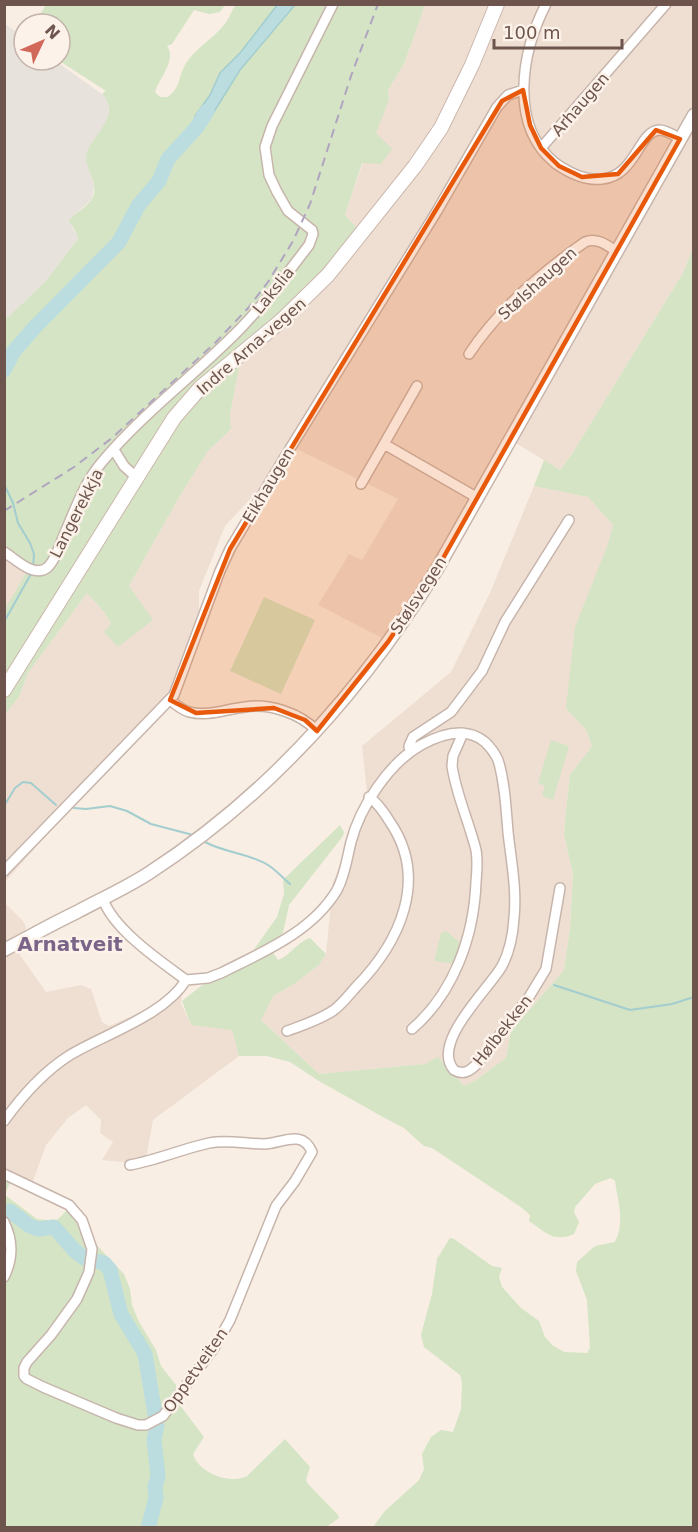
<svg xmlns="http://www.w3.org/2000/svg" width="698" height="1532" viewBox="0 0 698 1532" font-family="'DejaVu Sans',sans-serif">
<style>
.residential{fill:#efdfd3}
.industrial{fill:#e8e2dd}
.green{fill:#d4e4c4}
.water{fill:#bbdddf;stroke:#a3cdcf;stroke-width:1.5}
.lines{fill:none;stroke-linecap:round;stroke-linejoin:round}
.stream{stroke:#a3cdcf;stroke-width:2}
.river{stroke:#bbdddf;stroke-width:15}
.minor-casing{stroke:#c7b5ac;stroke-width:12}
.tertiary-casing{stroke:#c7b5ac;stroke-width:15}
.secondary-casing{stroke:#ccb7ac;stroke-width:16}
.minor{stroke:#fff;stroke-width:9}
.tertiary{stroke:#fff;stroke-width:12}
.secondary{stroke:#fff;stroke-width:14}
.rail{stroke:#b0a4c0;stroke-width:2;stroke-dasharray:9 6;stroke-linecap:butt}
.marked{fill:#e8590c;fill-opacity:0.2;stroke:#e8590c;stroke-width:4.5;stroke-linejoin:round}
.labels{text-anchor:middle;stroke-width:5;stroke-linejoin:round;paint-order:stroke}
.street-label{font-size:16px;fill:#6d554d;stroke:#fcf2e9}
.quarter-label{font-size:20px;font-weight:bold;fill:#7a6589;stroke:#fcf2e9}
</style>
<rect width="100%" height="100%" fill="#f8eee3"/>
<path class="residential" d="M425,5H693V248L683,273L572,454L560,470L506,437L431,569L394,627L382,638L318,605L349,554L362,560L398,499L297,449L225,526L199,591V640L173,705L133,737L5,882V714L19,697L28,673L87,593L105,613L111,624L118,647L129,586L181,494L208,451L231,429L230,414L243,347L358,229L345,215L363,162L389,100L388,90L404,64Z
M534,486L588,497L613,525L575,716L586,730L592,746L570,775L565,820L564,835L573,874L570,928L564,970L511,1031L506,1058L476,1080L464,1086L438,1058L425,1064L319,1074L260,1019L273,996L294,984L319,965L326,954L333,882L368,803L362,746L451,672L490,593Z
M5,552L28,569L5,611Z
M4,902L23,921L26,927L20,955L46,992L81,985L91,989L102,1022L109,1026L153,1007L176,991L182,995L181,1003L191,1025L232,1029L239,1056L153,1120L145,1164L102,1160L113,1142L100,1133L101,1120L86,1105L68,1118L46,1145L33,1181L10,1182L5,1178Z"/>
<path class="industrial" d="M5,24L24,38V60H54L102,94L108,100L109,105L108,121L88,151L86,158L94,186L92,199L71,218L72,228L77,234L78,239L45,282L5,320Z"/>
<path class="green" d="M46,5H225L220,12L209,14L194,10L172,44L167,46C177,60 159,78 155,92L160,97H168C182,85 177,80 185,65C194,49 213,39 224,25C230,18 231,10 236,5H278L240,53L220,73L210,95L196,116L194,124L197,127L207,123L240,70L295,5H425L404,64L388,90L389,100L376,133L392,149L381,164L362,163L345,215L358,229L304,294L243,347L230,414L231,429L208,451L181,494L129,586L153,620L118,647L104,632L111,624L105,613L87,593L28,673L19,697L5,714L4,611L28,569L5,552V320L45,282L78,239L77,234L69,221L71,218C77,212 88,206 92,199C101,183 82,167 87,152C94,134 122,114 102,94L106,91L58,60H60V24H34Z
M693,248V1527H373L384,1512L419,1480L424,1469L422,1454L431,1437L441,1430L453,1432L461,1409L462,1382L460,1375L424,1347L421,1335L432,1294L437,1259L450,1238L454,1239L492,1266L502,1268L499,1277L502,1287L521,1308L539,1321L545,1337L552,1345L564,1352L587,1353L590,1348L587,1300L576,1271L577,1262L595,1246L615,1242C625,1222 618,1202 615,1181L611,1178L595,1184L575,1207L574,1212L579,1222L574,1234C554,1243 545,1232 529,1221L530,1215L521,1207L432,1148L424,1146L404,1128L383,1117L319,1081L290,1062L267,1056H239L232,1030L191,1025L182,1001L201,986L246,965L248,958L277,917L284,894L283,881L286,877L340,825L344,832L343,836L289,905L283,933L273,942L271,950L278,960C290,956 297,942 310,938L326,954L319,965L294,984L273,996L261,1020L319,1074L425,1064L438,1057L464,1086L476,1080L506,1058L511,1031L564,970L570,928L573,874L564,835L565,820L570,775L592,746L586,730L566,708L575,627L608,544L613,525L588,497L534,486L544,460L560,470L572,454L683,273Z
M264,597L315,620L281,694L230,671Z
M551,740L569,746L553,800L542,796L545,786L538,783Z
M446,931L463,945L455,964L434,961L441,933Z
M5,1178L10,1182L5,1195L37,1219L56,1221L67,1210L88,1236L124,1274L130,1289L132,1305L139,1322L156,1350L161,1366L176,1385V1400L204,1437L193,1454C198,1473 231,1485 247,1476L285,1439L310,1467L306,1480L308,1484L338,1515L339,1518L325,1528L5,1527L4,1277L8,1268L5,1222Z"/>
<path class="water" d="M278,4L295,5L240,70L207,123L200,129L194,124L195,116L210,95L220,73L240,53Z"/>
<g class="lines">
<path class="stream" d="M4,484L13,503L18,523L30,543L34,554L33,567
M4,622L32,572
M4,806L15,788L23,782L31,783L56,805
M74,808L86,809L110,806L127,811L151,824L193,835
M205,842C225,853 249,853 268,865C276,870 283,878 290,884
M554,985L630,1010L672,1004L694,997"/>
<path class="river" d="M4,370L14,351L35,327L119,242L138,206L159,181L168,159L197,127L207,111
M10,1211L30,1226L38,1229L54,1227L75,1251L84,1258L104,1263L110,1270L121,1314L145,1354L157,1426L154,1440L158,1476L155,1487L156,1498L148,1528"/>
<g class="minor-casing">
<path id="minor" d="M546,4C522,51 508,125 555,163C569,173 585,181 602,179C636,176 638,132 659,130C666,130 674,135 680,139
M541,148L666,4
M469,354C499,309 542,272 585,242C596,237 607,245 616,251
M384,444L417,386
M114,450L124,466L136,477
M361,484L384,444L476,497
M4,552C16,559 34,579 48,567C56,559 60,545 64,535C75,510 84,483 102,462C143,413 195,375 240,329C265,303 287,274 309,245L313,234L312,230L288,211L277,192L269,175L265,147L272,126L333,4
M170,700C176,705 182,710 189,712C208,717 226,709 245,707C269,703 300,713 317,731
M410,752L409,746L413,737L451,712L482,671L505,622L569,520
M4,871L174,695L220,571L230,549L283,460L437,211L497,107L508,95L523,90
M103,899C113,929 160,961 186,980L208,978L221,973C263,952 312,932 337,890C345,875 347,858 351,842C360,807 389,763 421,745C441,734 466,726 485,742C490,747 495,753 498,760C505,782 506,809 508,832C511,860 517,889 514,918C513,934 510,951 502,966C489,989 430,1043 454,1070C464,1076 471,1070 478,1063L529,997L546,969L560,888
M412,1029C454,993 474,936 476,882C477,871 478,860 476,850C469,822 456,794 452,766L453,756L463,733
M287,1031C303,1025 320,1020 334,1010C342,1004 349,995 356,987C400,942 429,879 390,822C384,812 378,803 369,797
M4,1121C23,1095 43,1072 70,1055C105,1034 165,1015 186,980
M4,1174L69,1205L82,1220L92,1249L89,1272L77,1299L51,1335L27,1362L24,1368V1376L27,1379L43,1387L116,1418L138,1425H146L163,1416L214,1348L230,1320L276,1206L295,1181L312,1152C302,1129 283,1143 264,1144C246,1144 227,1139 209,1143C182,1149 157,1160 130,1165
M4,1222C13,1240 13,1259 4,1277"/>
</g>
<g class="tertiary-casing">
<path id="tertiary" d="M4,950C29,937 52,924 77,912C101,899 126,888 149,873C268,796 363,689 437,569L694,115"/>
</g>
<g class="secondary-casing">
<path id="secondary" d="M4,690L174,418L200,388L281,321L328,275L415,166L441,128L472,65L497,4"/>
</g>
<use href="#minor" class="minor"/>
<use href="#tertiary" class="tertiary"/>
<use href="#secondary" class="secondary"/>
<path class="rail" d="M4,511L74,467L112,438L216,342L249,307L268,282L293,241L310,204L351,76L378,4"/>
</g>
<path class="marked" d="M523,90L530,125L541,148L559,166L582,177L618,174L656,130L680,139L437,569L388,642L317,731L305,720L274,708L196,713L170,700L230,549L502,101Z"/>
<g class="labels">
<g class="street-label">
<text transform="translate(580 104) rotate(-49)" y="6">Arhaugen</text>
<text transform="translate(537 283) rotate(-42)" y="6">Stølshaugen</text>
<text transform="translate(273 290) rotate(-51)" y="6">Lakslia</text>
<text transform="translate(251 346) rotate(-41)" y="6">Indre Arna-vegen</text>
<text transform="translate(268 485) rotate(-59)" y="6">Eikhaugen</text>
<text transform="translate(76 513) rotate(-63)" y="6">Langerekkja</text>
<text transform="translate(418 595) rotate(-57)" y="6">Stølsvegen</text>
<text transform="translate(502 1030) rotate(-52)" y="6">Hølbekken</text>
<text transform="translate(195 1370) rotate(-55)" y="6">Oppetveiten</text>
</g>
<g class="quarter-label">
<text x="70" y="951">Arnatveit</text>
</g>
</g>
<rect width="698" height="1532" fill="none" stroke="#6d554d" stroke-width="12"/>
<g transform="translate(42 42) rotate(46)"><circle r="28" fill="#fcf2e9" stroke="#c3b3ab" stroke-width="1.5"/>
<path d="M0-4.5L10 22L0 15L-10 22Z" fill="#d26859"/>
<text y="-9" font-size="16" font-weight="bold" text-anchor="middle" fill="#6d554d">N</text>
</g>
<path d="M494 39v9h128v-9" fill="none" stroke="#6d554d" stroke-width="3"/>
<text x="503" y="39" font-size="18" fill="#6d554d" stroke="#fcf2e9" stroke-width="4.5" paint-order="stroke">100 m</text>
</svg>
